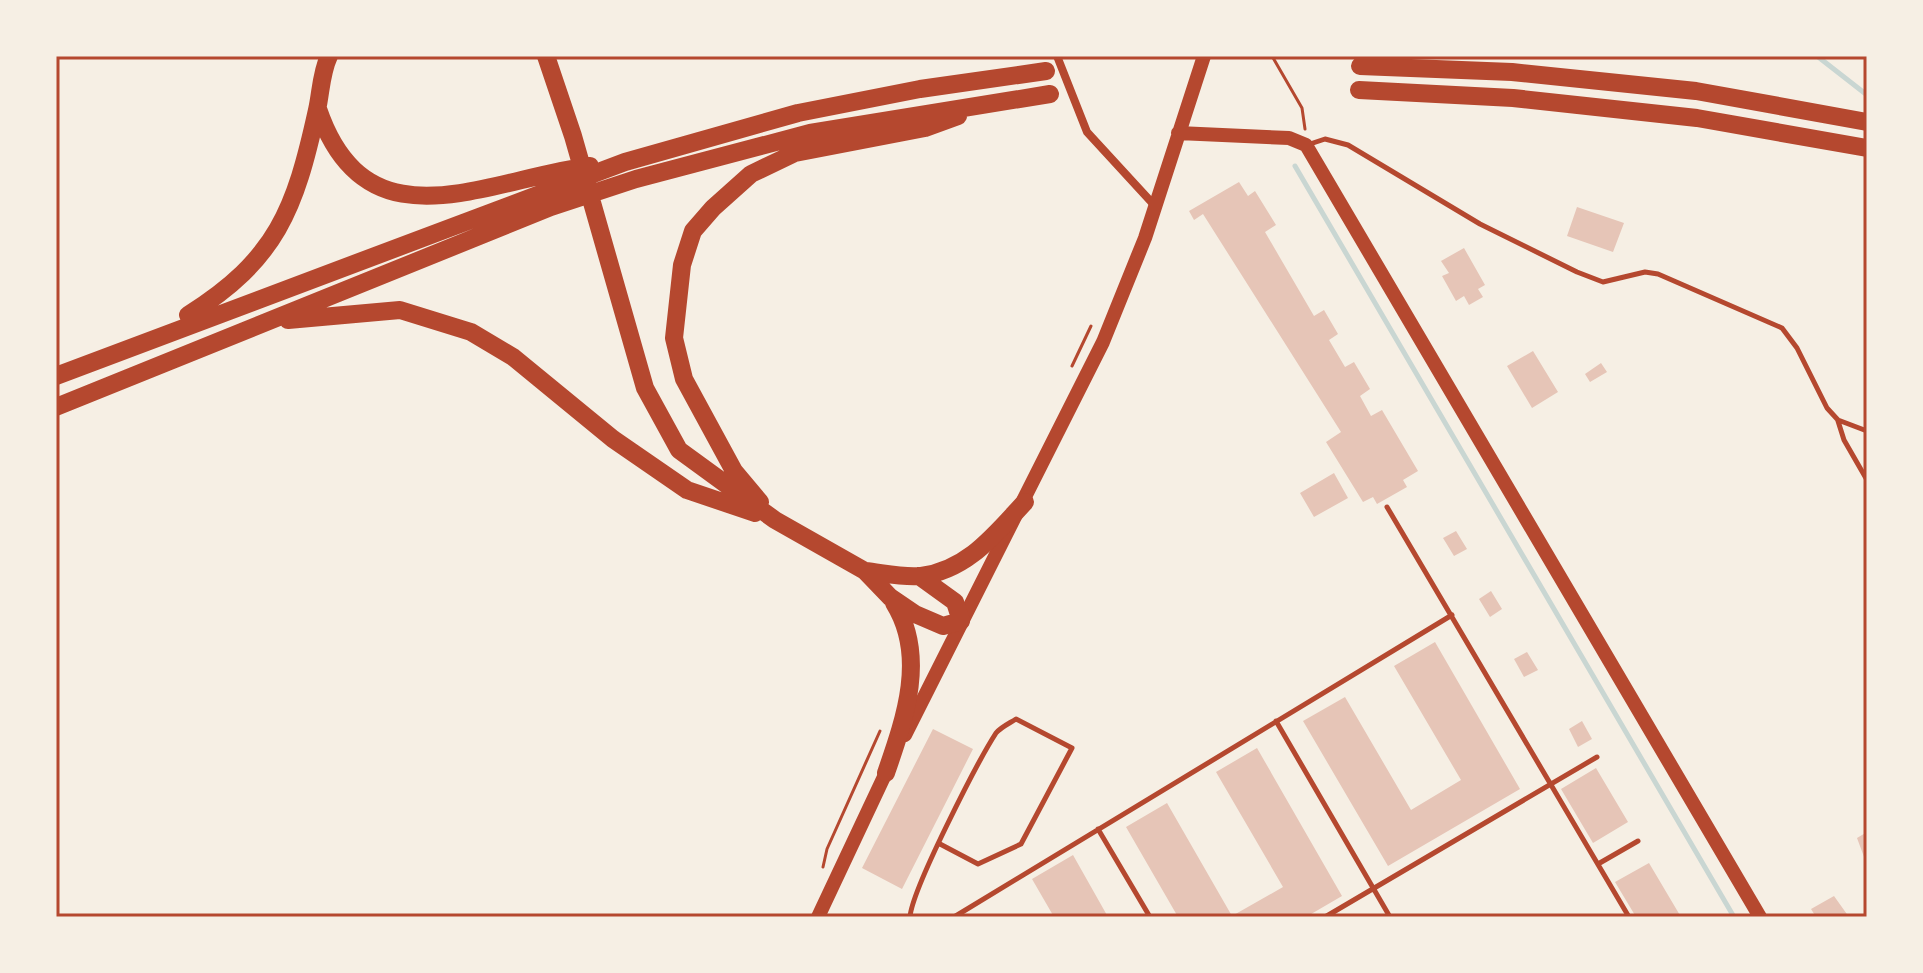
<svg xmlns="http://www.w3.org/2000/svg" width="1923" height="973" viewBox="0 0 1923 973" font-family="'Exo 2',sans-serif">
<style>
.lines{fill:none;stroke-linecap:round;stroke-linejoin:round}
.stream{stroke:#c9d6d2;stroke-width:5}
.building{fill:#e6c5b7}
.path{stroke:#b5482f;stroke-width:3}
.service{stroke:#b5482f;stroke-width:5}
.minor{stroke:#b5482f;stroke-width:8}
.tertiary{stroke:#b5482f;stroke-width:14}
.trunk{stroke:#b5482f;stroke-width:18}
.neatline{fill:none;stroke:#b5482f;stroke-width:3}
</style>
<rect width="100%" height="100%" fill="#f6efe4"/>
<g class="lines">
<path class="stream" d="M1817,56L1867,95
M1295,166L1734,917"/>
</g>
<path class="building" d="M1239,182L1248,196L1255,191L1276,225L1265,232L1314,316L1324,310L1338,334L1329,340L1345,367L1354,362L1370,389L1360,396L1371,416L1382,410L1418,471L1403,480L1407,487L1377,504L1373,497L1363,502L1326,442L1341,432L1203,214L1194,220L1189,211Z
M1577,207L1624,223L1613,252L1567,236Z
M1464,248L1485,285L1478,289L1483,297L1469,305L1464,296L1456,301L1442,276L1449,273L1441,261Z
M1533,351L1558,392L1532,408L1507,366Z
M1601,363L1607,372L1590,382L1585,374Z
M1334,473L1348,498L1314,517L1300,493Z
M1456,531L1467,549L1454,556L1443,538Z
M1491,591L1502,609L1490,617L1479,599Z
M1435,642L1520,789L1388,866L1303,721L1345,697L1411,810L1461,780L1394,666Z
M1527,652L1538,670L1524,677L1514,659Z
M1582,721L1592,739L1578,747L1569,729Z
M933,729L973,749L902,889L862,868Z
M1257,748L1342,896L1306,917H1178L1126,827L1167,803L1232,916L1283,887L1216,772Z
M1596,768L1628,822L1593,843L1561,789Z
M1867,832V865L1857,838Z
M1073,855L1108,917H1054L1032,879Z
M1649,863L1681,917H1636L1615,882Z
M1834,896L1849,917H1816L1811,909Z"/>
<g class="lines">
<path class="path" d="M1272,56L1302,108L1305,129
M1072,366L1091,326
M823,867L827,849L880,731"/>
<path class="service" d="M1307,145L1325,139L1348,145L1480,224L1577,272L1603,282L1645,272L1658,274L1782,328L1797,348L1827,408L1838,420L1867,431
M1838,421L1844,440L1867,480
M1387,507L1629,917
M1276,721L1390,917
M1098,829L1150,917
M1598,864L1638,841
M910,917C912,889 978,761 996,733C1001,727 1010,723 1016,719L1072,748L1021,844L978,864L940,844
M954,917L1452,615
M1325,917L1597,757"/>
<path class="minor" d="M1057,56L1087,132L1155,206"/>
<path class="tertiary" d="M1178,133L1289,138L1306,145L1760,917
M905,735L1103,342L1145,238L1204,56
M818,917L890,764"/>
<path class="trunk" d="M546,56L573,136L645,388L679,450L775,520L865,571L890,597L915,614L943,626L961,621L955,602L919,576
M1360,66L1512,72L1696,91L1867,122
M1359,90L1513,98L1697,118L1867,148
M318,109C366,250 485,180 590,166
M188,315C277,259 295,210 317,110C321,92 321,73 329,56
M288,320L400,310L471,332L513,357L613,439L687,490L755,513
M56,376L625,162L798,113L920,89L1046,71
M56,407L551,207L636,179L810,133L1050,94
M760,502L734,471L684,379L674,338L682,265L693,231L713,208L751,174L795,153L925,128L958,116
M865,571C883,573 904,578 921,576C968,570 995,534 1025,502
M886,773C905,718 927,656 894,603"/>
</g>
<rect width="1923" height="973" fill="none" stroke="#f6efe4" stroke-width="116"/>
<rect x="58" y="58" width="1807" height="857" class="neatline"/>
</svg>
